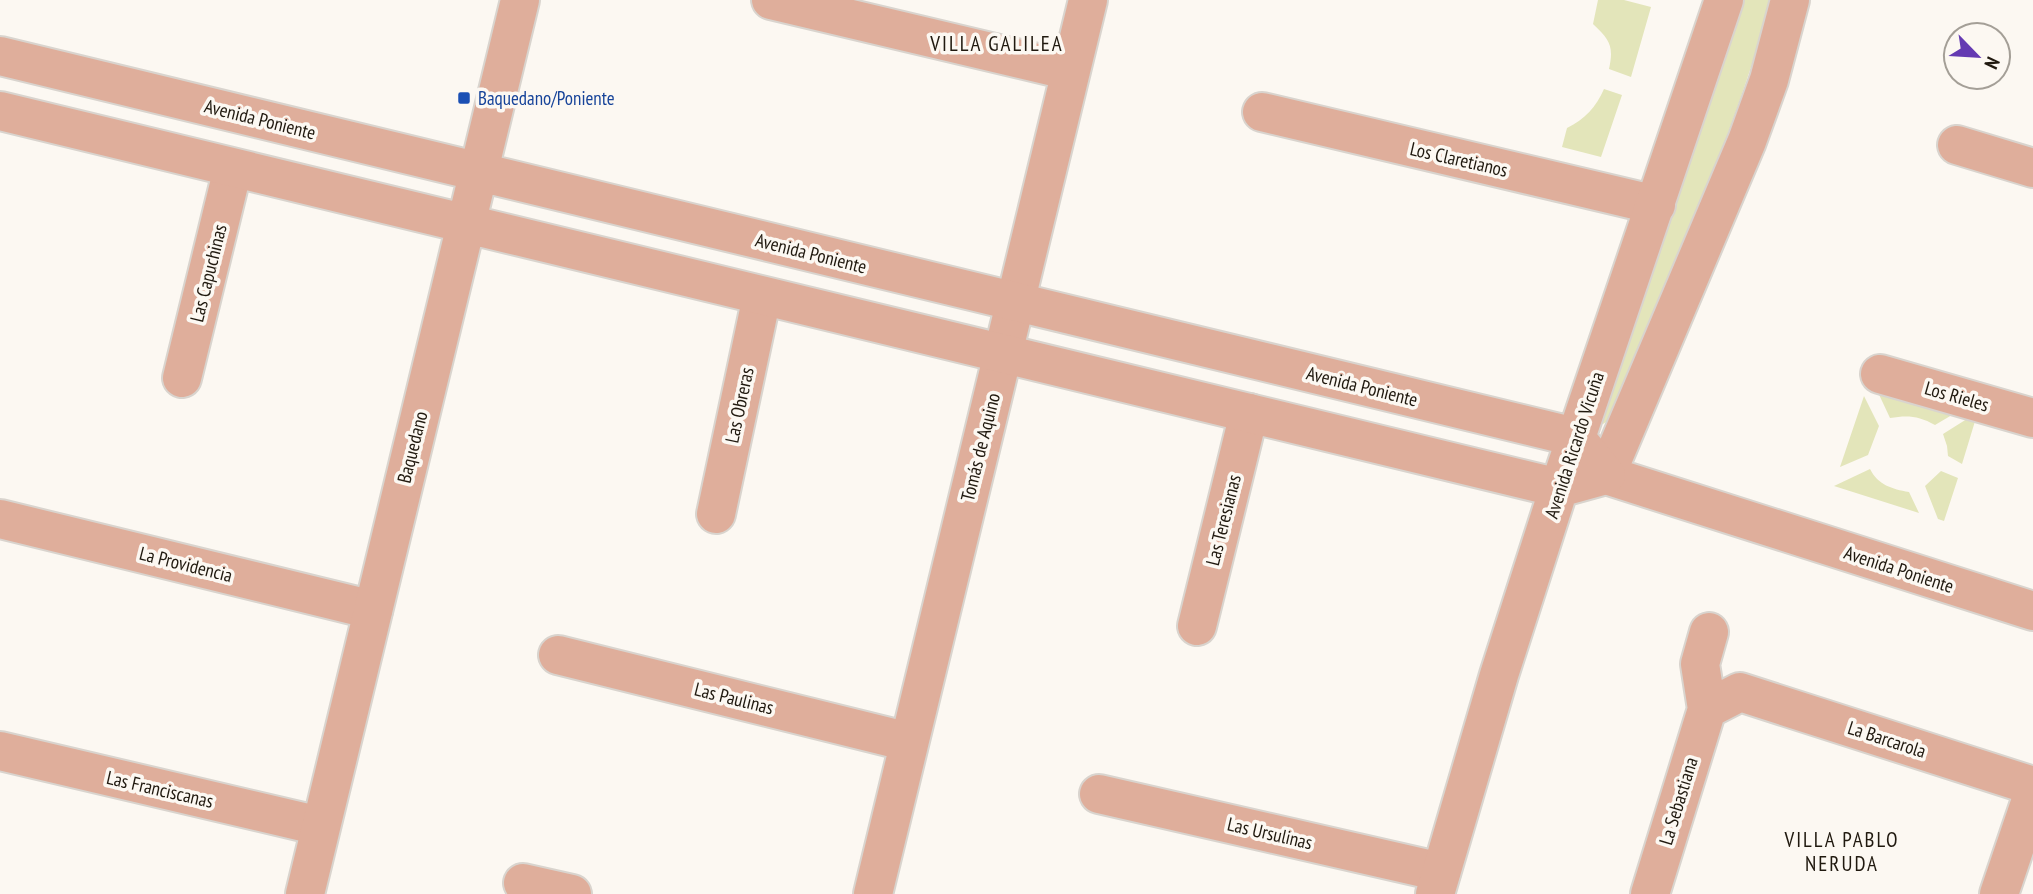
<svg xmlns="http://www.w3.org/2000/svg" width="2033" height="894" viewBox="0 0 2033 894" font-family="'PT Sans Narrow',sans-serif">
<style>
.green{fill:#e3e5ba}
.lines{fill:none;stroke-linecap:round;stroke-linejoin:round}
.minor-casing{stroke:#d9d4ce;stroke-width:42}
.tertiary-casing{stroke:#d9d4ce;stroke-width:42}
.minor{stroke:#dfae9b;stroke-width:38}
.tertiary{stroke:#dfae9b;stroke-width:38}
.transit-dot{fill:#1a4fb4;stroke:#fcf8f2;stroke-width:2.5}
.labels{text-anchor:middle;stroke-width:7;stroke-linejoin:round;paint-order:stroke}
.transit-label{font-size:19px;fill:#164399;stroke:#fcf8f2;text-anchor:start}
.street-label{font-size:19px;fill:#20190f;stroke:#fcf8f2}
.neighbourhood-label{font-size:21px;letter-spacing:2px;fill:#20190f;stroke:#fcf8f2}
</style>
<rect width="100%" height="100%" fill="#fcf8f2"/>
<path class="green" d="M1598,0H1624L1651,7L1631,77L1609,69C1614,46 1610,40 1593,24Z
M1737,0H1771C1732,145 1667,281 1609,420L1603,424L1596,422Z
M1604,89L1622,95L1601,157L1562,147L1567,128C1585,119 1596,107 1604,89Z
M1875,386L1957,412L1935,425C1919,416 1908,415 1890,418Z
M1864,396L1879,426L1868,455L1840,467Z
M1970,417L1976,418L1962,464L1948,456L1947,446L1943,434Z
M1870,469C1878,485 1892,489 1909,492L1919,513L1834,486Z
M1941,471L1958,478L1944,521L1938,519L1925,486Z"/>
<g class="lines">
<g class="minor-casing">
<path id="minor" d="M771,0L1071,71
M1790,0L1769,80L1747,141L1606,475L2033,611
M1262,112L1656,205
M1957,145L2033,168
M1880,374L2033,418
M182,378L233,168
M716,514L762,296
M0,519L373,610
M1197,626L1249,413
M558,655L909,742
M1707,709L1700,664L1709,632
M0,751L320,826
M1099,794L1441,872
M523,883L572,894
M873,894L1088,0
M1650,894L1707,709L1740,692L2033,786
M1999,894L2033,794"/>
</g>
<g class="tertiary-casing">
<path id="tertiary" d="M0,56L1575,437L1606,475L1559,488L0,111
M305,894L520,0
M1435,894L1499,675L1559,488L1724,0"/>
</g>
<use href="#minor" class="minor"/>
<use href="#tertiary" class="tertiary"/>
</g>
<rect class="transit-dot" x="457" y="91" width="14" height="14" rx="3.5"/>
<g class="labels">
<g class="transit-label">
<text x="478" y="105">Baquedano/Poniente</text>
</g>
<g class="street-label">
<text transform="translate(260 119) rotate(14)" y="7">Avenida Poniente</text>
<text transform="translate(1459 159) rotate(13)" y="7">Los Claretianos</text>
<text transform="translate(811 253) rotate(14)" y="7">Avenida Poniente</text>
<text transform="translate(208 273) rotate(-76)" y="7">Las Capuchinas</text>
<text transform="translate(1362 386) rotate(14)" y="7">Avenida Poniente</text>
<text transform="translate(1957 396) rotate(16)" y="7">Los Rieles</text>
<text transform="translate(739 405) rotate(-78)" y="7">Las Obreras</text>
<text transform="translate(1574 445) rotate(-72)" y="7">Avenida Ricardo Vicuña</text>
<text transform="translate(412 447) rotate(-76)" y="7">Baquedano</text>
<text transform="translate(980 447) rotate(-76)" y="7">Tomás de Aquino</text>
<text transform="translate(1223 520) rotate(-76)" y="7">Las Teresianas</text>
<text transform="translate(186 564) rotate(14)" y="7">La Providencia</text>
<text transform="translate(1899 569) rotate(18)" y="7">Avenida Poniente</text>
<text transform="translate(734 698) rotate(14)" y="7">Las Paulinas</text>
<text transform="translate(1887 739) rotate(18)" y="7">La Barcarola</text>
<text transform="translate(160 789) rotate(13)" y="7">Las Franciscanas</text>
<text transform="translate(1678 801) rotate(-73)" y="7">La Sebastiana</text>
<text transform="translate(1270 833) rotate(13)" y="7">Las Ursulinas</text>
</g>
<g class="neighbourhood-label">
<text x="997" y="51">VILLA GALILEA</text>
<text x="1842" y="847">VILLA PABLO<tspan x="1842" dy="24">NERUDA</tspan></text>
</g>
</g>
<g transform="translate(1977 56) rotate(115)"><circle r="33" fill="#fcf8f2" stroke="#a49f97" stroke-width="2"/>
<path d="M0-5L12 26L0 18L-12 26Z" fill="#643ab2"/>
<text y="-10" font-size="19" font-weight="bold" text-anchor="middle" fill="#20190f">N</text>
</g>
</svg>
